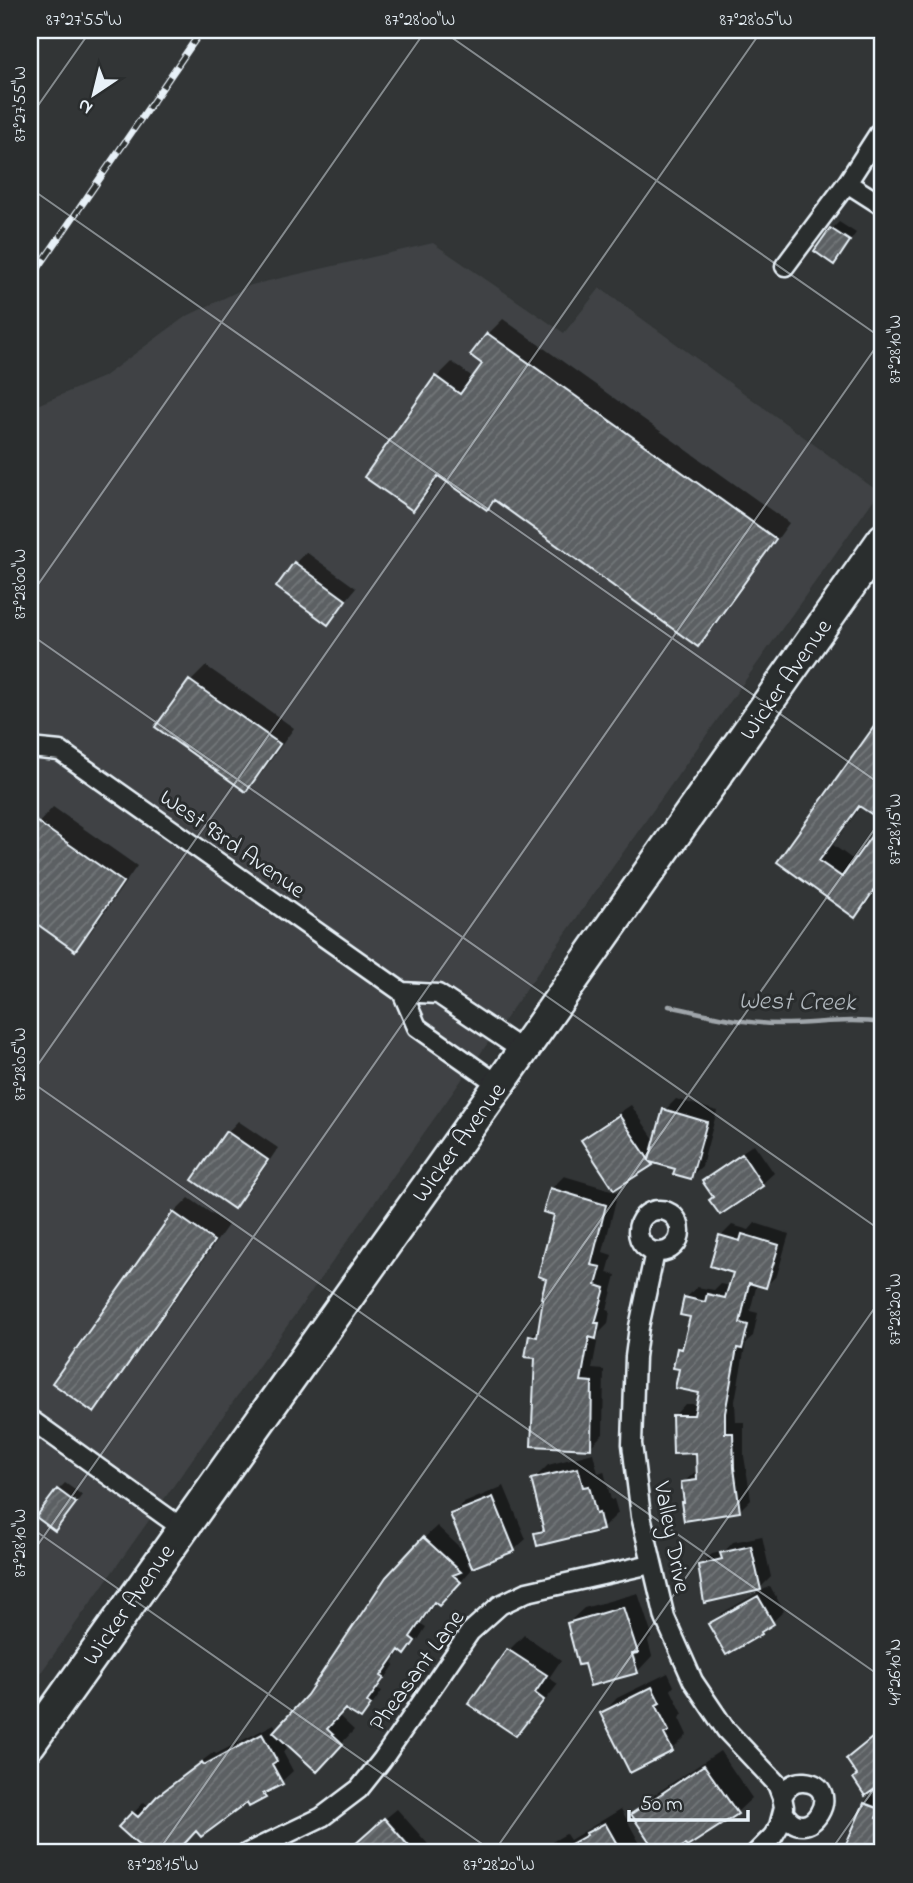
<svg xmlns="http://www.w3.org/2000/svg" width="913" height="1883" viewBox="0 0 913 1883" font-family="'Indie Flower',sans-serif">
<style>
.built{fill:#3f4244}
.shadow{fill:#0007;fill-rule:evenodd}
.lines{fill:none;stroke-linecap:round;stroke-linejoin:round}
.stream{stroke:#9fa5aa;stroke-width:4.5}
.building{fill:url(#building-hatch);stroke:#e8f1f8;stroke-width:2;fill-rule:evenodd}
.minor-casing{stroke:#e8f1f8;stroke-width:23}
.trunk-casing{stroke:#e8f1f8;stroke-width:35}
.minor{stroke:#2a2d2e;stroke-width:18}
.trunk{stroke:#2a2d2e;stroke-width:30}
.rail-casing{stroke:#e8f1f8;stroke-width:7}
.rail{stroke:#2a2d2e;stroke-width:4.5;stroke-dasharray:13;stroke-linecap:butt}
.ticks{fill:none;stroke:#e8f1f8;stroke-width:2;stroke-opacity:0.45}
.labels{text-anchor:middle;stroke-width:6;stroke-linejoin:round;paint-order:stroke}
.street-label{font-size:24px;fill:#e8f1f8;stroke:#2a2d2e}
.water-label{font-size:26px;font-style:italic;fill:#b1b8be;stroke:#2a2d2e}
.neatline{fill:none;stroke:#e8f1f8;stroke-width:2.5}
.ticks-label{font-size:18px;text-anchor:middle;fill:#e8f1f8}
</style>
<defs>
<pattern id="building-hatch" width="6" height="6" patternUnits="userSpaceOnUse" patternTransform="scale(1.75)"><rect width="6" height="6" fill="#5c6063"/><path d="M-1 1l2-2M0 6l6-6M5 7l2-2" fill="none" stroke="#73777a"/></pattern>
</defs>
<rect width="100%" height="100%" fill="#323536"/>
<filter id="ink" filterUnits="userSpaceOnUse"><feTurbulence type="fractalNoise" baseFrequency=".0143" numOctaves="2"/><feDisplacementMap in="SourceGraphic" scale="14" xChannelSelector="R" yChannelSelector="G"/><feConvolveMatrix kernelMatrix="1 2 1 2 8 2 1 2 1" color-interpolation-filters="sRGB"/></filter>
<g filter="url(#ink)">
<path class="built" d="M433,243L564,333L600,288L879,492L30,1688V408L103,377L185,317L251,285Z"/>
<path class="shadow" d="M839,222L856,233L834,263L832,229Z
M503,319L789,523L713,629L698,645L496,499L487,508L441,475L428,494L413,509L437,377L452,362L474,378L484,363L488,334Z
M306,552L356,588L328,623L295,563Z
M206,666L294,728L261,774L246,790L158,727L191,681Z
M883,717V820L862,805L833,845L855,861L883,822V881L870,900L854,916L779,862Z
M53,807L137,866L90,933L75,948L30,917V833Z
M676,1099L717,1111L702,1166L690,1177L677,1167L654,1161L651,1164L583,1141L595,1129L631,1105L656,1142L665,1110Z
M238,1121L278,1148L246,1195L234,1206L227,1133Z
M754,1144L774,1173L762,1184L720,1213L715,1196L705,1181L716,1170Z
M564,1176L618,1192L603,1252L612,1255L607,1273L616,1275L607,1310L610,1311L608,1324L599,1333L592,1369L604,1370L603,1434L590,1447L536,1357L531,1336L540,1327L549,1277L556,1214L551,1189Z
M189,1198L228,1225L108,1395L93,1410L174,1213Z
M755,1223L789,1234L777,1275L766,1286L757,1284L750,1311L758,1313L753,1336L746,1342L735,1401L736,1422H744V1456L751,1499L739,1511L682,1503L686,1499L683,1483L695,1472L698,1471V1451L674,1416L685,1404H698L701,1391L681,1368L679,1349L686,1342L692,1316L686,1298L697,1287L714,1290L720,1284L731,1286L735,1272L721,1236L732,1225L749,1230Z
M593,1453L598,1473L604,1471L611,1500L614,1499L618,1513L603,1528L536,1534L544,1525L533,1480L548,1465Z
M65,1483L82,1495L62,1522L58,1490Z
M504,1486L526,1539L514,1550L471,1560L467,1564L472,1569L452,1592L436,1602L421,1624L426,1627L418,1640L405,1652L401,1650L393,1663L395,1664L378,1689L382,1691L373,1704L360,1717L346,1707L339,1716L354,1730L317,1769L281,1738L287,1748L283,1752L293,1771L265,1797L248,1800L197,1829L185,1842L190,1845L183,1853H149L120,1827L144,1802L150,1807L170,1785L214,1752L216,1754L274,1724L277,1730L308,1696L424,1538L437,1526L469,1556L452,1514L464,1503Z
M762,1536L771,1577L760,1588L700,1565L712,1554L725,1551L733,1542Z
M770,1586L784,1611L761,1633L727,1652L711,1624L722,1613Z
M638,1593L652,1636L648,1641L652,1656L637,1672L585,1661L568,1623L584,1608ZM632,1645L637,1664H633L628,1646Z
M524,1635L561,1660L549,1678L558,1684L531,1719L516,1734L470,1704L509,1650Z
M668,1673L674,1686L671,1690L683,1714L679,1718L687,1735L672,1750L602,1714L617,1698Z
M883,1728V1781L865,1793V1744Z
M720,1751L752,1798L736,1813L669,1853H659L633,1814L648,1799Z
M876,1793L883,1796V1853L864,1851L866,1853H835L849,1841L865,1804Z
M397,1809L434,1851L432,1853H417L386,1818Z
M621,1809L645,1853H532L566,1834L570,1840Z
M383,1820L412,1853H334L352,1841L355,1845Z"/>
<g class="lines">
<path class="stream" d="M669,1006C706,1014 743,1024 781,1024C817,1024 847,1018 883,1023"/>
</g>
<path class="building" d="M830,228L850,241L834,265L814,251Z
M487,333L776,539L698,647L494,500L487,510L438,476L413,511L364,477L435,376L460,394L482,364L470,355Z
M294,562L346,600L328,625L276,587Z
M189,680L280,744L246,792L155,727Z
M883,714V877L855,918L777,862ZM859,806L882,821L842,877L819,861Z
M36,821L123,882L75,951L30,919V830Z
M663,1109L707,1122L691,1179L673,1174L675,1169L650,1162L653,1165L614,1190L581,1140L619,1115L649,1160Z
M226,1131L268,1160L234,1209L192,1180Z
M742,1154L763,1186L720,1215L709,1200L713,1197L702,1181Z
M550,1188L606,1205L591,1265L601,1267L596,1285L605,1288L595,1323H599L596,1339L589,1337L581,1381L592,1382L591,1449L531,1446L535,1358L525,1357L529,1335L537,1337L543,1299L541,1298L546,1279L538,1276L554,1215L543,1212Z
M173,1212L214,1241L94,1413L52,1383Z
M742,1234L779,1245L766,1288L749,1283L740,1323L748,1325L742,1349L737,1348L725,1413V1433H733L734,1468L740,1512L684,1521L681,1502H684L681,1482L697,1480L696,1453L673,1454L672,1415H694L699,1393L675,1388L679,1369L673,1368L677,1348L682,1349L690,1317L680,1315L684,1297L705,1302L707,1294L725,1298L733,1273L710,1266L719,1235L740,1241Z
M578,1468L583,1487L589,1486L596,1514L599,1513L603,1530L537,1546L534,1533L544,1531L531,1479Z
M57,1489L76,1503L55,1531L36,1517Z
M493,1497L515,1551L472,1568L450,1514Z
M423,1537L461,1572L453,1575L461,1582L439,1606L434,1602L410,1637L415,1641L405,1655L399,1650L381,1676L384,1678L367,1702L371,1705L361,1719L345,1709L327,1729L343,1744L317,1772L273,1732L307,1695L386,1577Z
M751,1546L761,1590L704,1603L698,1565L722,1559L720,1553Z
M758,1596L774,1624L761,1632L762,1634L726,1655L708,1624Z
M623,1607L638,1653L632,1654L638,1673L590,1686L584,1664L578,1665L567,1623Z
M507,1649L547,1675L535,1693L544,1700L516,1736L468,1704Z
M652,1687L660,1703L656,1705L669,1731L664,1734L673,1751L630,1773L600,1713Z
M883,1729V1783L865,1796L853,1778L857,1775L846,1759Z
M262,1734L277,1761L272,1764L283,1784L263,1794L266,1798L249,1807L247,1803L201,1837L196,1831L176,1853H147L118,1827L132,1812L138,1817L157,1796L202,1762L204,1765Z
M704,1765L738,1814L687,1847L685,1845L672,1853H657L631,1814Z
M864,1803L880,1809L876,1818L883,1821V1853H842Z
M384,1818L415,1853H345L371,1830Z
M605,1823L622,1853H555L587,1835L586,1833Z"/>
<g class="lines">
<g class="minor-casing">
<path id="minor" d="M847,183L883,206
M785,266L847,183L883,127
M30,748L60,751L402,992L417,1027L499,1085
M402,992L438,994L523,1051
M638 1231a21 21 0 1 1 42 0a21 21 0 1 1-42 0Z
M655,1252L639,1327L635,1357L632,1444L641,1516L665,1618L693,1681L726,1730L777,1784L782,1797L784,1807L779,1826L773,1836L756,1853
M30,1419L182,1528
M782,1797C786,1788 793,1781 804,1782C847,1785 808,1854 783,1811
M247,1853L322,1817L359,1789L382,1760L470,1632L500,1605L527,1592L651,1564"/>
</g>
<g class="trunk-casing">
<path id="trunk" d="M30,1744L499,1085L883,539"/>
</g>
<use href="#minor" class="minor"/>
<use href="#trunk" class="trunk"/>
<g class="rail-casing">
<path id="rail" d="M30,280L202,30"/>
</g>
<use href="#rail" class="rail"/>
</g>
</g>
<path class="ticks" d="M441,30L883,339M30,117L91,30M30,188L883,786M30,596L426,30M30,634L883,1232M30,1076L762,30M30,1081L883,1678M30,1527L495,1853M30,1556L883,337M157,1853L883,817M493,1853L883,1296M829,1853L883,1776"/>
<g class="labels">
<g class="street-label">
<text transform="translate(785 679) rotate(-55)" y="8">Wicker Avenue</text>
<text transform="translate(233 843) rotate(35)" y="8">West 93rd Avenue</text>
<text transform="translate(458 1142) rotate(-54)" y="8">Wicker Avenue</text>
<text transform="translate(673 1537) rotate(79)" y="8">Valley Drive</text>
<text transform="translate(128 1604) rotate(-55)" y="8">Wicker Avenue</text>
<text transform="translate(416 1670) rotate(-54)" y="8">Pheasant Lane</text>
</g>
<g class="water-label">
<text transform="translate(797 1000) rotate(1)" y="9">West Creek</text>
</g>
</g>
<rect width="913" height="1883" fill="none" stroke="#2a2d2e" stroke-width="77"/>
<g transform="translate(94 94) rotate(215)" stroke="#2a2d2e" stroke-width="5" paint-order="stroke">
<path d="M0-5L12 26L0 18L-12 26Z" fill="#e8f1f8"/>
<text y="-10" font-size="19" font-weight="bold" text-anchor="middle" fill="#e8f1f8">N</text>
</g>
<path d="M629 1810v10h119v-10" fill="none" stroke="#e8f1f8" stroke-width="3.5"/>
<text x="640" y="1810" font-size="21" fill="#e8f1f8" stroke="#2a2d2e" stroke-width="5" paint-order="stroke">50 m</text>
<rect x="38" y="38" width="836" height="1806" class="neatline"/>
<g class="ticks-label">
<text x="84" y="25">87°27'55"W</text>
<text x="420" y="25">87°28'00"W</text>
<text x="756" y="25">87°28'05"W</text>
<text transform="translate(19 104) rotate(-90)" y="6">87°27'55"W</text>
<text transform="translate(894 349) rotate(-90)" y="6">87°28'10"W</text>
<text transform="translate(19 584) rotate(-90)" y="6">87°28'00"W</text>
<text transform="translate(894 829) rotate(-90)" y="6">87°28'15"W</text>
<text transform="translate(19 1064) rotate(-90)" y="6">87°28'05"W</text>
<text transform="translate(894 1309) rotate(-90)" y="6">87°28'20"W</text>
<text transform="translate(19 1543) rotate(-90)" y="6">87°28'10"W</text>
<text transform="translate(894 1672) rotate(-90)" y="6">41°26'10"N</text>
<text x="163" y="1870">87°28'15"W</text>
<text x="499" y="1870">87°28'20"W</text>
</g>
</svg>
